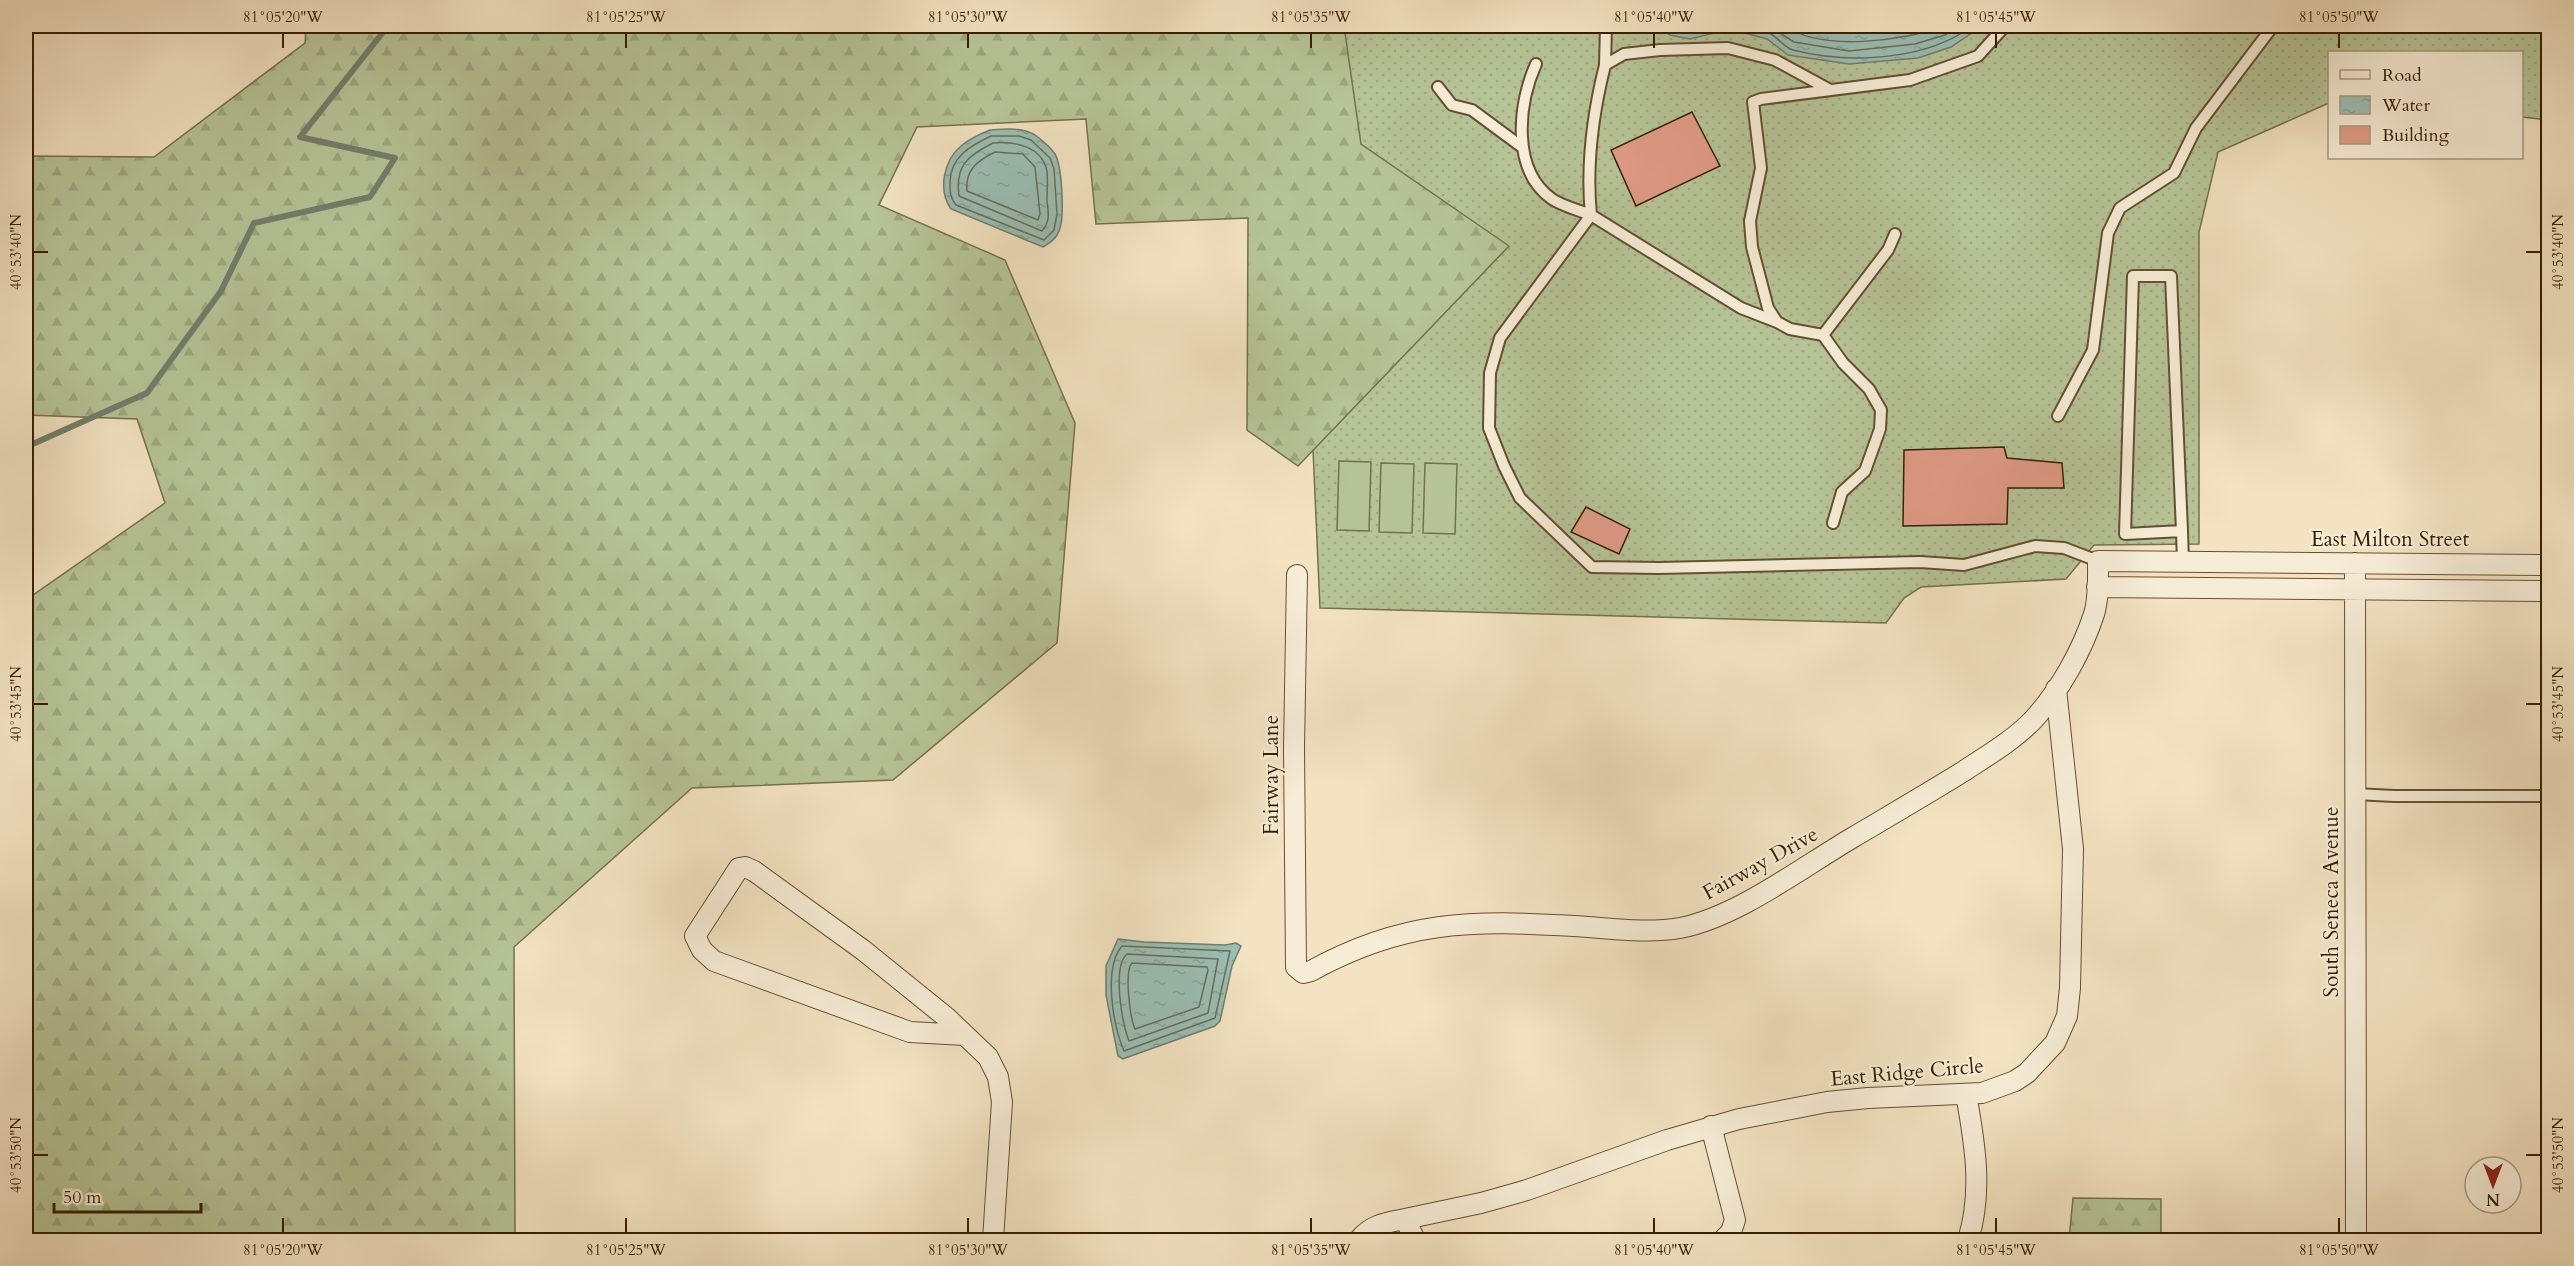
<svg xmlns="http://www.w3.org/2000/svg" width="2574" height="1266" viewBox="0 0 2574 1266" font-family="Cardo,serif">
<style>
.grass{fill:url(#grass-dots);stroke:#76714c;stroke-width:1.5}
.forest{fill:url(#forest-firs);stroke:#76714c;stroke-width:1.5}
.garden{fill:#b6c497;stroke:#76714c;stroke-width:1.5}
.water{fill:url(#water-ripples);stroke:#737e6c;stroke-width:1.5}
.lines{fill:none;stroke-linecap:round;stroke-linejoin:round}
.shore{stroke:#686e5a;stroke-width:1.5}
.stream{stroke:#737e6c;stroke-width:6}
.building{fill:#e09b86;stroke:#361e00;stroke-width:1.5}
.service-casing{stroke:#654f30;stroke-width:14}
.minor-casing{stroke:#654f30;stroke-width:22}
.service{stroke:#f7edd7;stroke-width:10}
.minor{stroke:#f7edd7;stroke-width:20}
.ticks{fill:none;stroke:#361e00;stroke-width:2}
.labels{text-anchor:middle;stroke-width:4.5;stroke-linejoin:round;paint-order:stroke}
.street-label{font-size:21px;fill:#361e00;stroke:#f7edd7}
.neatline{fill:none;stroke:#361e00;stroke-width:2}
.ticks-label{font-size:15px;text-anchor:middle;fill:#361e00}
</style>
<defs>
<pattern id="grass-dots" width="8" height="8" patternUnits="userSpaceOnUse" patternTransform="scale(1.5)"><rect width="8" height="8" fill="#b6c497"/><path d="M2 2h.1M6 6h.1" fill="none" stroke="#9da880" stroke-width="1.8" stroke-linecap="round"/></pattern>
<pattern id="forest-firs" width="22" height="20" patternUnits="userSpaceOnUse" patternTransform="scale(1.5)"><rect width="22" height="20" fill="#b6c497"/><path d="M5 1l3.5 6h-7zM16 11l3.5 6h-7z" fill="#9da880"/></pattern>
<pattern id="water-ripples" width="26" height="14" patternUnits="userSpaceOnUse" patternTransform="scale(1.5)"><rect width="26" height="14" fill="#9bbeb4"/><path d="M2 4q2-2 4 0t4 0M15 11q2-2 4 0t4 0" fill="none" stroke="#86a399"/></pattern>
</defs>
<rect width="100%" height="100%" fill="#f3e3c2"/>
<filter id="stains"><feTurbulence type="fractalNoise" baseFrequency=".00333" numOctaves="4"/><feColorMatrix values="0 0 0 0 .2 0 0 0 0 .09 0 0 0 0 .02 0 0 0 .5 -.17"/></filter>
<radialGradient id="worn" r=".72"><stop offset=".6" stop-color="#630" stop-opacity="0"/><stop offset="1" stop-color="#630" stop-opacity=".3"/></radialGradient>
<path class="grass" d="M1320,26H2548V120L2522,117V52H2330L2329,103L2218,152L2199,232V544L2094,545L2066,579L1921,587L1904,598L1886,623L1320,608L1313,450Z"/>
<path class="forest" d="M306,26H1344L1361,144L1509,246L1298,466L1247,430L1248,218L1096,224L1086,119L917,127L879,205L1005,260L1075,423L1057,643L893,780L692,788L514,947L515,1240H26V600L165,503L137,419L26,415V156L154,157L305,43Z
M2073,1198L2161,1199V1240H2069Z"/>
<path class="garden" d="M1339,461L1371,462L1369,531L1337,530Z
M1381,463L1414,464L1412,533L1379,532Z
M1425,463L1457,464L1455,534L1423,533Z"/>
<path class="water" d="M1651,26H1982L1951,47L1918,58L1849,64L1788,55L1767,39L1730,29L1690,39L1670,35L1658,27Z
M990,130C1004,129 1022,127 1035,135C1041,139 1051,148 1055,154C1062,166 1065,218 1059,231C1056,239 1050,243 1043,247L951,209C938,191 943,161 961,146C969,139 980,134 990,130Z
M1118,939L1144,942L1225,945L1236,943L1241,946L1232,966L1220,1021L1215,1026L1128,1057L1123,1059L1118,1056L1106,995V966Z"/>
<g class="lines">
<path class="shore" d="M1739,26C1749,28 1762,29 1771,34C1779,39 1785,48 1793,50C1848,64 1926,61 1972,26
M1769,26L1794,42L1849,51L1915,44L1945,35L1960,26
M1786,26C1821,52 1905,41 1943,26
M991,136H1019L1031,140L1050,158L1054,169L1057,214L1054,230L1044,240L956,205C950,198 950,192 950,183C950,157 970,146 991,136Z
M993,143C1014,141 1042,146 1047,171C1048,180 1047,191 1047,200C1048,212 1051,221 1042,231L959,196C955,166 967,156 993,143Z
M995,152L1023,154L1035,167L1040,214L1038,220L967,191C965,170 977,161 995,152Z
M1122,946L1230,951L1215,1018L1124,1051C1113,1025 1103,968 1122,946Z
M1127,954L1218,959L1208,1013L1129,1041C1122,1023 1112,967 1127,954Z
M1132,963L1207,967L1208,970L1199,1007L1135,1029C1130,1018 1124,971 1132,963Z"/>
<path class="stream" d="M26,447L147,393L221,291L254,223L370,197L395,158L300,137L388,26"/>
</g>
<path class="building" d="M1692,112L1720,166L1636,206L1611,150Z
M2004,447L2007,458L2062,463L2064,488H2008L2007,524L1903,526L1904,450Z
M1586,507L1630,529L1619,554L1571,532Z"/>
<g class="lines">
<g class="service-casing">
<path id="service" d="M1536,64C1518,104 1511,170 1552,199C1562,206 1579,210 1591,215C1586,165 1593,113 1605,65L1624,54L1660,50L1728,48L1775,60L1830,90
M1605,65L1606,26
M1438,87L1452,105L1472,110L1522,147
M1895,234L1888,250L1823,335L1790,329L1777,322L1768,308L1752,247L1750,221L1761,168L1753,102L1761,99L1910,80L1978,56L2005,26
M1777,322L1741,308L1591,215L1500,338L1490,373L1489,428L1504,466L1520,498L1592,567L1659,568L1920,562L1964,565L2035,546L2064,548L2098,561
M1823,335L1843,363L1869,389L1881,410L1880,429L1865,471L1842,492L1833,523
M2058,416L2093,350L2108,233L2120,208L2174,173L2196,128L2273,26
M2182,531L2125,534L2133,276H2171L2182,531L2183,562
M2355,794L2394,796H2548"/>
</g>
<g class="minor-casing">
<path id="minor" d="M2355,563L2356,1240
M1297,575L1294,748L1296,967L1303,973L1311,971C1403,920 1472,920 1574,926C1609,928 1646,934 1680,928C1737,917 1801,868 1852,838C1889,816 1927,794 1964,771C1988,755 2014,740 2034,719C2060,690 2082,651 2094,614C2099,598 2098,578 2098,561L2548,565
M2097,587L2548,591
M965,1035L910,1032L714,961L702,950L695,936L739,868L745,867L754,871L863,950L946,1017L988,1057L998,1077L1002,1102L993,1240
M1966,1094C1975,1144 1983,1192 1968,1240
M1711,1126L1735,1220L1731,1232L1723,1240
M1405,1219L1481,1203L1527,1190L1667,1140L1739,1119L1827,1102L1868,1098L1982,1093L2015,1081L2027,1073L2055,1043L2067,1016L2070,988L2073,849L2056,689
M1359,1240C1372,1224 1386,1223 1405,1219L1415,1240"/>
</g>
<use href="#service" class="service"/>
<use href="#minor" class="minor"/>
</g>
<path class="ticks" d="M283,33V48M626,33V48M968,33V48M1311,33V48M1654,33V48M1996,33V48M2339,33V48M33,252H48M2526,252H2541M33,704H48M2526,704H2541M33,1155H48M2526,1155H2541M283,1218V1233M626,1218V1233M968,1218V1233M1311,1218V1233M1654,1218V1233M1996,1218V1233M2339,1218V1233"/>
<g class="labels">
<g class="street-label">
<text x="2390" y="546">East Milton Street</text>
<text transform="translate(1271 775) rotate(-90)" y="7">Fairway Lane</text>
<text transform="translate(1760 863) rotate(-29)" y="7">Fairway Drive</text>
<text transform="translate(2331 902) rotate(-90)" y="7">South Seneca Avenue</text>
<text transform="translate(1907 1072) rotate(-5)" y="7">East Ridge Circle</text>
</g>
</g>
<rect width="2574" height="1266" fill="none" stroke="#f3e3c2" stroke-width="66"/>
<rect x="2328" y="51" width="195" height="108" fill="#f7edd7" stroke="#aa9a81" stroke-width="1.5"/>
<rect x="2340" y="70" width="30" height="9" fill="#f7edd7" stroke="#aa9a81" stroke-width="1.5"/>
<text x="2382" y="81" font-size="18" fill="#361e00">Road</text>
<rect x="2340" y="96" width="30" height="18" fill="url(#water-ripples)" stroke="#aa9a81" stroke-width="1.5"/>
<text x="2382" y="111" font-size="18" fill="#361e00">Water</text>
<rect x="2340" y="126" width="30" height="18" fill="#e09b86" stroke="#aa9a81" stroke-width="1.5"/>
<text x="2382" y="141" font-size="18" fill="#361e00">Building</text>
<g transform="translate(2493 1185) rotate(180)"><circle r="28" fill="#f7edd7" stroke="#aa9a81" stroke-width="1.5"/>
<path d="M0-4.5L10 22L0 15L-10 22Z" fill="#8f2418"/>
<text y="-9" font-size="16" font-weight="bold" text-anchor="middle" fill="#361e00">N</text>
</g>
<path d="M54 1203v9h147v-9" fill="none" stroke="#361e00" stroke-width="3"/>
<text x="63" y="1203" font-size="18" fill="#361e00" stroke="#f7edd7" stroke-width="4.5" paint-order="stroke">50 m</text>
<rect x="33" y="33" width="2508" height="1200" class="neatline"/>
<g class="ticks-label">
<text x="283" y="22">81°05'20"W</text>
<text x="626" y="22">81°05'25"W</text>
<text x="968" y="22">81°05'30"W</text>
<text x="1311" y="22">81°05'35"W</text>
<text x="1654" y="22">81°05'40"W</text>
<text x="1996" y="22">81°05'45"W</text>
<text x="2339" y="22">81°05'50"W</text>
<text transform="translate(2558 252) rotate(-90)" y="5">40°53'40"N</text>
<text transform="translate(16 252) rotate(-90)" y="5">40°53'40"N</text>
<text transform="translate(2558 704) rotate(-90)" y="5">40°53'45"N</text>
<text transform="translate(16 704) rotate(-90)" y="5">40°53'45"N</text>
<text transform="translate(2558 1155) rotate(-90)" y="5">40°53'50"N</text>
<text transform="translate(16 1155) rotate(-90)" y="5">40°53'50"N</text>
<text x="283" y="1255">81°05'20"W</text>
<text x="626" y="1255">81°05'25"W</text>
<text x="968" y="1255">81°05'30"W</text>
<text x="1311" y="1255">81°05'35"W</text>
<text x="1654" y="1255">81°05'40"W</text>
<text x="1996" y="1255">81°05'45"W</text>
<text x="2339" y="1255">81°05'50"W</text>
</g>
<rect width="100%" height="100%" filter="url(#stains)"/>
<rect width="100%" height="100%" fill="url(#worn)"/>
</svg>
